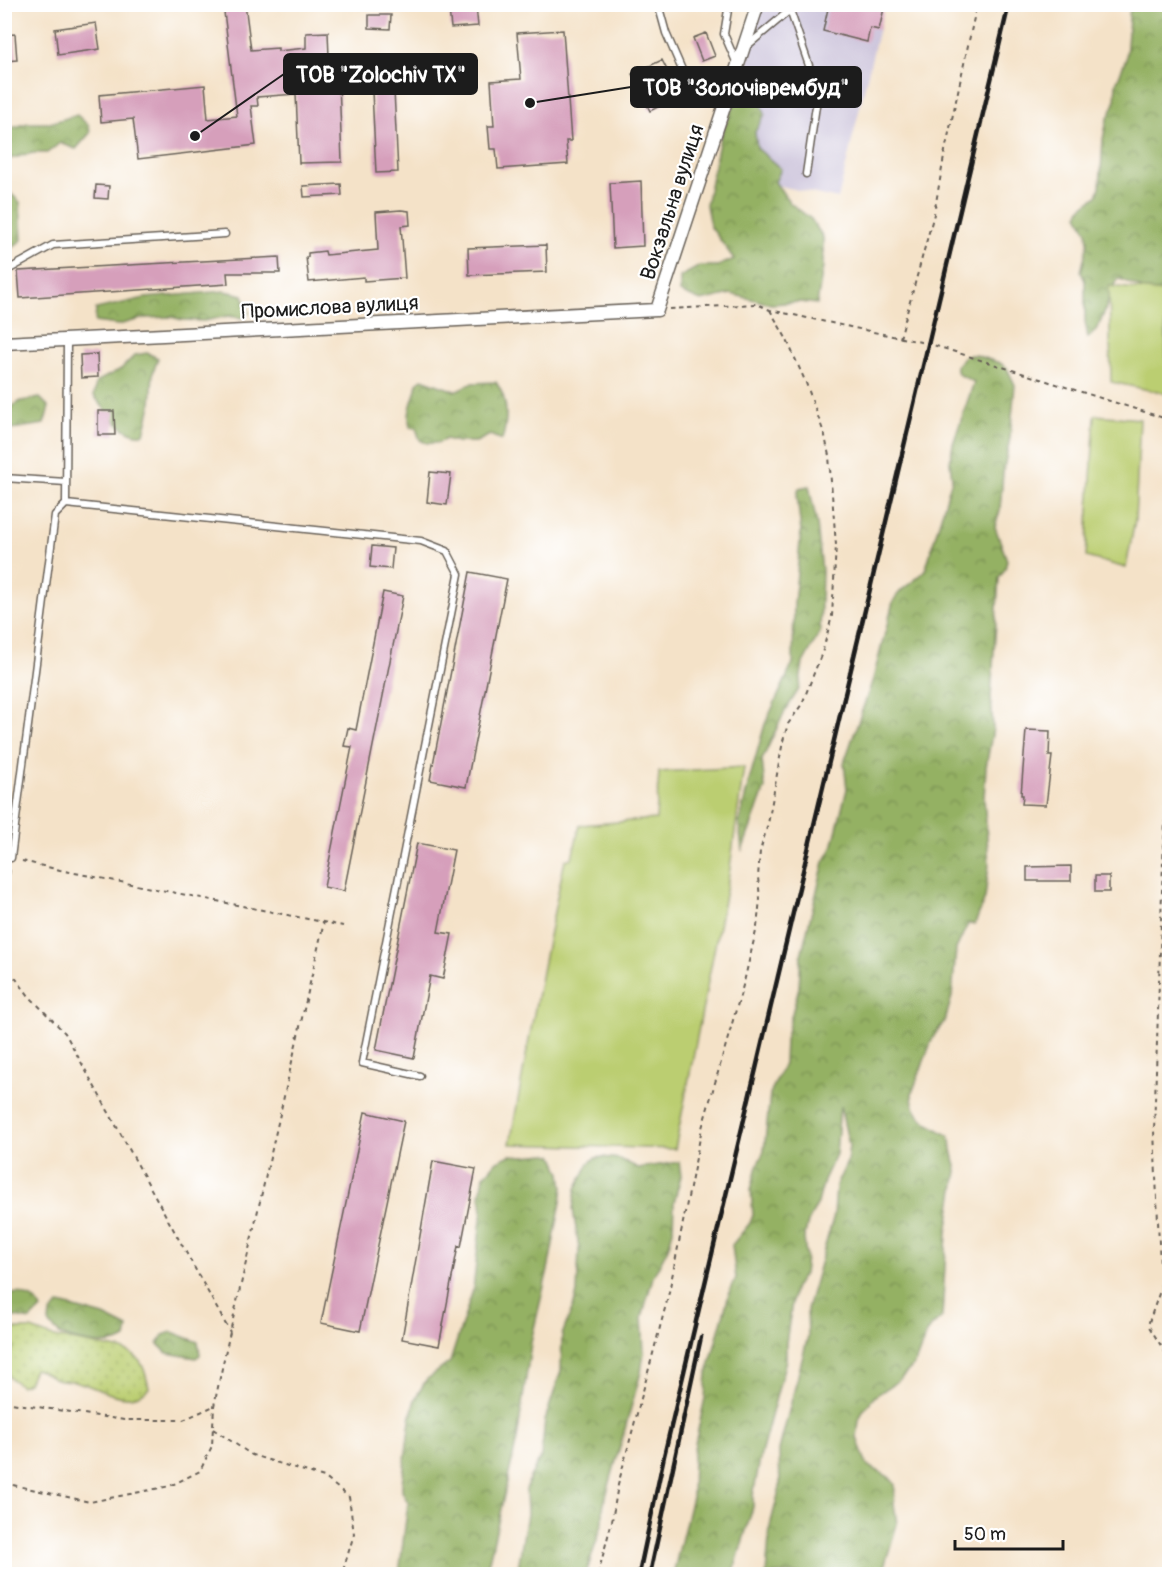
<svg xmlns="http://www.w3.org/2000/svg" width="1174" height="1579" viewBox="0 0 1174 1579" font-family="Pangolin,sans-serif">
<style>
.industrial{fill:#c8bfd8}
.grass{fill:url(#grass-dots);stroke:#6c7546;stroke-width:1.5}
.forest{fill:url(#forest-crowns);stroke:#586640;stroke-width:1.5}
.garden{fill:#bbce71;stroke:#6c7546;stroke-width:1.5}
.building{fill:#d69fbb}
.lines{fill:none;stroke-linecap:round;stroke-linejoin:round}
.lane-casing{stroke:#686158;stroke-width:9}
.street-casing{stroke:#686158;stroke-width:15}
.path{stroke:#686158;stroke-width:2;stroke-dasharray:4.5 4.5;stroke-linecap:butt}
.lane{stroke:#fff;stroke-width:6}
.street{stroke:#fff;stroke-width:12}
.rail{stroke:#1c1c1c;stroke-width:4.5}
.labels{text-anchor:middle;stroke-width:4.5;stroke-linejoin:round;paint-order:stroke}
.street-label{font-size:21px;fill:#1c1c1c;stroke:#fff}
.leader{fill:none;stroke:#1c1c1c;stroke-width:2}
.callout-dot{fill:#1c1c1c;stroke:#fff;stroke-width:2}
.callout{fill:#1c1c1c;stroke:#1c1c1c;stroke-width:2}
.callout-label{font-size:22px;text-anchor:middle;font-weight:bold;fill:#fff}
</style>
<defs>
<pattern id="grass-dots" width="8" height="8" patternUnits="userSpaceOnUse" patternTransform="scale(1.5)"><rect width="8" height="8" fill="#bbce71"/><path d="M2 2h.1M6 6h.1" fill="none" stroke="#a0b061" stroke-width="1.8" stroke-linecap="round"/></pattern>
<pattern id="forest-crowns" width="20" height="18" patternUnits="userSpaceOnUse" patternTransform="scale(1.5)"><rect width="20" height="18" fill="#94b163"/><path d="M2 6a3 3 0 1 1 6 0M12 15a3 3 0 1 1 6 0" fill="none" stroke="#788f51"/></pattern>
</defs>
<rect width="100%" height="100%" fill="#fff"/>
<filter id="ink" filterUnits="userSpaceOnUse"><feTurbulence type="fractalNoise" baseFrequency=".0167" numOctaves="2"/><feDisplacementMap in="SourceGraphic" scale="12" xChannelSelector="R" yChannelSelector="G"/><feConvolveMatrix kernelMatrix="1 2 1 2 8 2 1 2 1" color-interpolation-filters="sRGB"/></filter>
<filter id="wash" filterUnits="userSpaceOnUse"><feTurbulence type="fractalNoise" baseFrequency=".008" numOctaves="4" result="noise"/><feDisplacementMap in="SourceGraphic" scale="24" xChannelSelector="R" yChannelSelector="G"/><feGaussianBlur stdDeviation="1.35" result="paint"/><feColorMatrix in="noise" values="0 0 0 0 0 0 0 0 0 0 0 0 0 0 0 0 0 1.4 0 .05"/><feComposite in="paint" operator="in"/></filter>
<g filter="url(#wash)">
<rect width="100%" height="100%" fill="#f4e2c8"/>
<path class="industrial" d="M761,5H894L893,9L884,7L838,199L723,173Z"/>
<path class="grass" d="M4,1329H31L50,1336L123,1350C144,1358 144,1368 149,1388C128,1410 97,1386 74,1381C68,1380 62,1381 56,1379C48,1375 43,1371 34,1369L28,1383L21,1386L9,1377L6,1366L13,1348L5,1340Z"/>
<path class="forest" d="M1130,5H1169V358L1167,356L1160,327L1159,298L1154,291L1145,290L1118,278C1106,297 1106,324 1088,338L1085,321V281L1081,272L1088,243L1087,232L1078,215L1082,207L1097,196L1100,187L1103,139L1107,120L1115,103L1116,84L1126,59Z
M752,84L765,114L755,132L757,148L781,169L775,182L790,203L811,219L823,237V267L817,304L800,302L771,304L731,294L701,301L680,292V277L700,266H718L734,259L710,226L706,205L720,138L735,103Z
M77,115L89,126L90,133L76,149L60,143L47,153H33L5,160V130L28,123H50Z
M5,188L20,202L22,240L10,249H5Z
M225,291L243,295L249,313L242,318L228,316L204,321L183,320L171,317L145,318L118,325L95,322L96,309L145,298Z
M147,353L158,358L153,373L151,405L144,434C122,437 107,411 94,396L96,382L121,369L135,355Z
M966,355H975L1000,363L1007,368L1015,385L1010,438L1003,473L1000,510L995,527L1007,560L1005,569L999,578L991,696L993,729L986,767L984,798L989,864L985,898L975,924H968L956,949L952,996L947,1014L944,1022L933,1037L912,1093C911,1118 931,1125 949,1136L957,1171L947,1233L942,1317L927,1331L916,1361L911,1368L898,1381L875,1396L863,1411L859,1420L857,1438L867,1465L889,1477L895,1484L894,1504L897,1524L882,1574H766L770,1526L780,1487L779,1450L808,1336L807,1309L834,1215L836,1186L847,1162L849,1145L840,1106L836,1154L824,1180L818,1203L808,1222L804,1238L806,1257L804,1274L794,1289L786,1343V1360L761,1454L753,1496V1507L733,1574H673L692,1497L693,1453L705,1398L707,1374L731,1287L736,1278L732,1245L750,1223L753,1215L751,1190L757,1166L764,1151L770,1094L784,1063L785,1040L799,987L801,955L824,862L832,848L847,789L844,763L873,679L893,602C900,586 917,583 926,568L952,479L950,462L953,444L974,382L958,374L956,366Z
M422,379L455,391L472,383L496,382C508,399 508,420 502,440L490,435L476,442H458L446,439C439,444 427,445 420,440L416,428L410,427C406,410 415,399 417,383Z
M40,398L49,407L44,424L5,430V411L21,401Z
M809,486L817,524L822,571L820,632L803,663L799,689L784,713L762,760L765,788L742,851L739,823L749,781L765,724L793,663L794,604L801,532L797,495L799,488Z
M546,1154L553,1155L561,1173L563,1187L561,1202L549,1265L532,1337L517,1439L486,1574H399L408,1503L402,1491V1484L410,1420L415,1399L426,1380L450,1362L473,1290L482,1210L480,1195L484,1176L497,1161L510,1155L524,1156Z
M603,1157L620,1159L638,1168L679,1162L681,1176L674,1202L673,1231L668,1248L653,1277L642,1317L644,1353L641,1372L603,1507V1521L586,1574H517L527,1514L526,1490L530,1477L541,1457L545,1420L561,1371L562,1335L574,1304L577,1293L579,1249L573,1209L576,1189L589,1163L595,1158Z
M19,1293L36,1300L41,1309L30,1320L5,1315V1295Z
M60,1304L104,1316L128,1328L126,1338C109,1348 82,1343 63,1336C58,1334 53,1327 49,1323L50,1313Z
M172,1332L198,1342L200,1355L196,1358L167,1353L158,1344L163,1335Z"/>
<path class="garden" d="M1109,286L1164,292L1168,394L1111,382Z
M1095,415L1140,419L1135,520L1126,568L1086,557Z
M744,767L729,875L675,1149L510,1144C527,1049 544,955 565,860L572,858L580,825L656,819L659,772Z"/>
<g id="blocks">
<path class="building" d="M223,4H245L251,50L278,48V51L306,48V33L328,32L330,82L339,81L342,162L299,163L296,94L257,97L258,106H251L256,145L138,159L133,119L101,122L99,95L205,85L208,119L237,116Z
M829,4H885L879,30L870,28L867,42L823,31Z
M476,6L478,26L451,28L449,9Z
M369,15H391L390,29L369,28Z
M96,23L100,49L58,55L55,29Z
M563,30L571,141H566L568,164L498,169L496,149H490L488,126H494L491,81L521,79L517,33Z
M706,33L715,56L702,61L693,38Z
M15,34L17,60L4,61V35Z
M662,60L680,96L650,111L632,74Z
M393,70L398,172L376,173L371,71Z
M641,181L643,246L613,248L610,183Z
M341,184L342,195L304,197L303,186Z
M96,185L109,186L108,199L95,198Z
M401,210L409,211L410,225L401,226L405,278L364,281V277L309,282L306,257H308V253L325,251L326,255L378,250L376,212Z
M546,245L547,272L469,275L468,248Z
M279,257L280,273H227L228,284L20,298L18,271Z
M97,354L98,377L81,378L80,355Z
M98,411H114L115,435H98Z
M430,472L451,474L447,505L427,502Z
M372,546L393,548L391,569L370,567Z
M470,572L507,579L466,787L430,780Z
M383,592L403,596L344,891L324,887L352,747L344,746L348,728L356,730Z
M1026,730L1050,731L1049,756H1052L1046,805L1022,804L1023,795H1021Z
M417,843L454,850L438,932L452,934L443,979L430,976L414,1058L376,1050Z
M1071,866V881H1027V867Z
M1095,876H1109V892H1095Z
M365,1112L404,1121L360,1331L321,1323Z
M433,1161L476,1169L461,1247L458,1246L439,1346L402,1339Z"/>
</g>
</g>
<g filter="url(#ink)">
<use href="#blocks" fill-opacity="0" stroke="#686158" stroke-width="1.5"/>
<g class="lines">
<g class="lane-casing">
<path id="lane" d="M658,4L666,33L686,79L726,100
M729,4L724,34L737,64
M791,4L790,10L818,92L806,174
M747,46L790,10
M4,272L53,245L225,234
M67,340L66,504L421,541L447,551L459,574L362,1063L420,1076
M4,478L66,482
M11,858L55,515L66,504"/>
</g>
<g class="street-casing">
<path id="street" d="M4,343L657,310L758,4"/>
</g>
<path class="path" d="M670,309L757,304L770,310L930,344L1170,420
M900,338L934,214L945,151L977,4
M1170,727L1163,862L1154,1131L1161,1288L1148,1325L1170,1360
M22,861L60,870L343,926
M4,919L10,868
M4,963L29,996L65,1033L230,1332
M4,1402L124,1420H183L214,1406
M213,1429L252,1455L324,1477L349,1497L354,1534L342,1574
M4,1483L90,1502L170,1486L200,1471L212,1446L214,1406L225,1354L324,922
M598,1574L612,1521L618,1485L668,1297L702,1128L744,982L757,927L760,899L758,877L760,851L768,824L783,741L788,724L802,704L823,650L832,616L836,545L829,456L825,436L806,383L786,338L770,310"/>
<use href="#lane" class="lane"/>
<use href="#street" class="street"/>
<path class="rail" d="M639,1574L664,1456L1009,4
M650,1574L701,1337"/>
</g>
</g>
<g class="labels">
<g class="street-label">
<text transform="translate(672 202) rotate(-72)" y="7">Вокзальна вулиця</text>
<text transform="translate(330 307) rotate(-3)" y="7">Промислова вулиця</text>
</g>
</g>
<path class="leader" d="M195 136L284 74M530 103L631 87"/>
<g class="callout-dot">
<circle cx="195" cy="136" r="6"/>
<circle cx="530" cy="103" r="6"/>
</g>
<g class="callout">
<rect x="284" y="54" width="193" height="40" rx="6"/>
<rect x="631" y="67" width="230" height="40" rx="6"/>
</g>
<g class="callout-label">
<text x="381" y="82">ТОВ "Zolochiv TX"</text>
<text x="746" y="95">ТОВ "Золочіврембуд"</text>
</g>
<rect width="1174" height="1579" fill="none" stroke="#fff" stroke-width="24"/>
<path d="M955 1540v9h108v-9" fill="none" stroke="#1c1c1c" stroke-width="3"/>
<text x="964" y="1540" font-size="18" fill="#1c1c1c" stroke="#ffffff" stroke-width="4.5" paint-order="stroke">50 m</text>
</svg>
